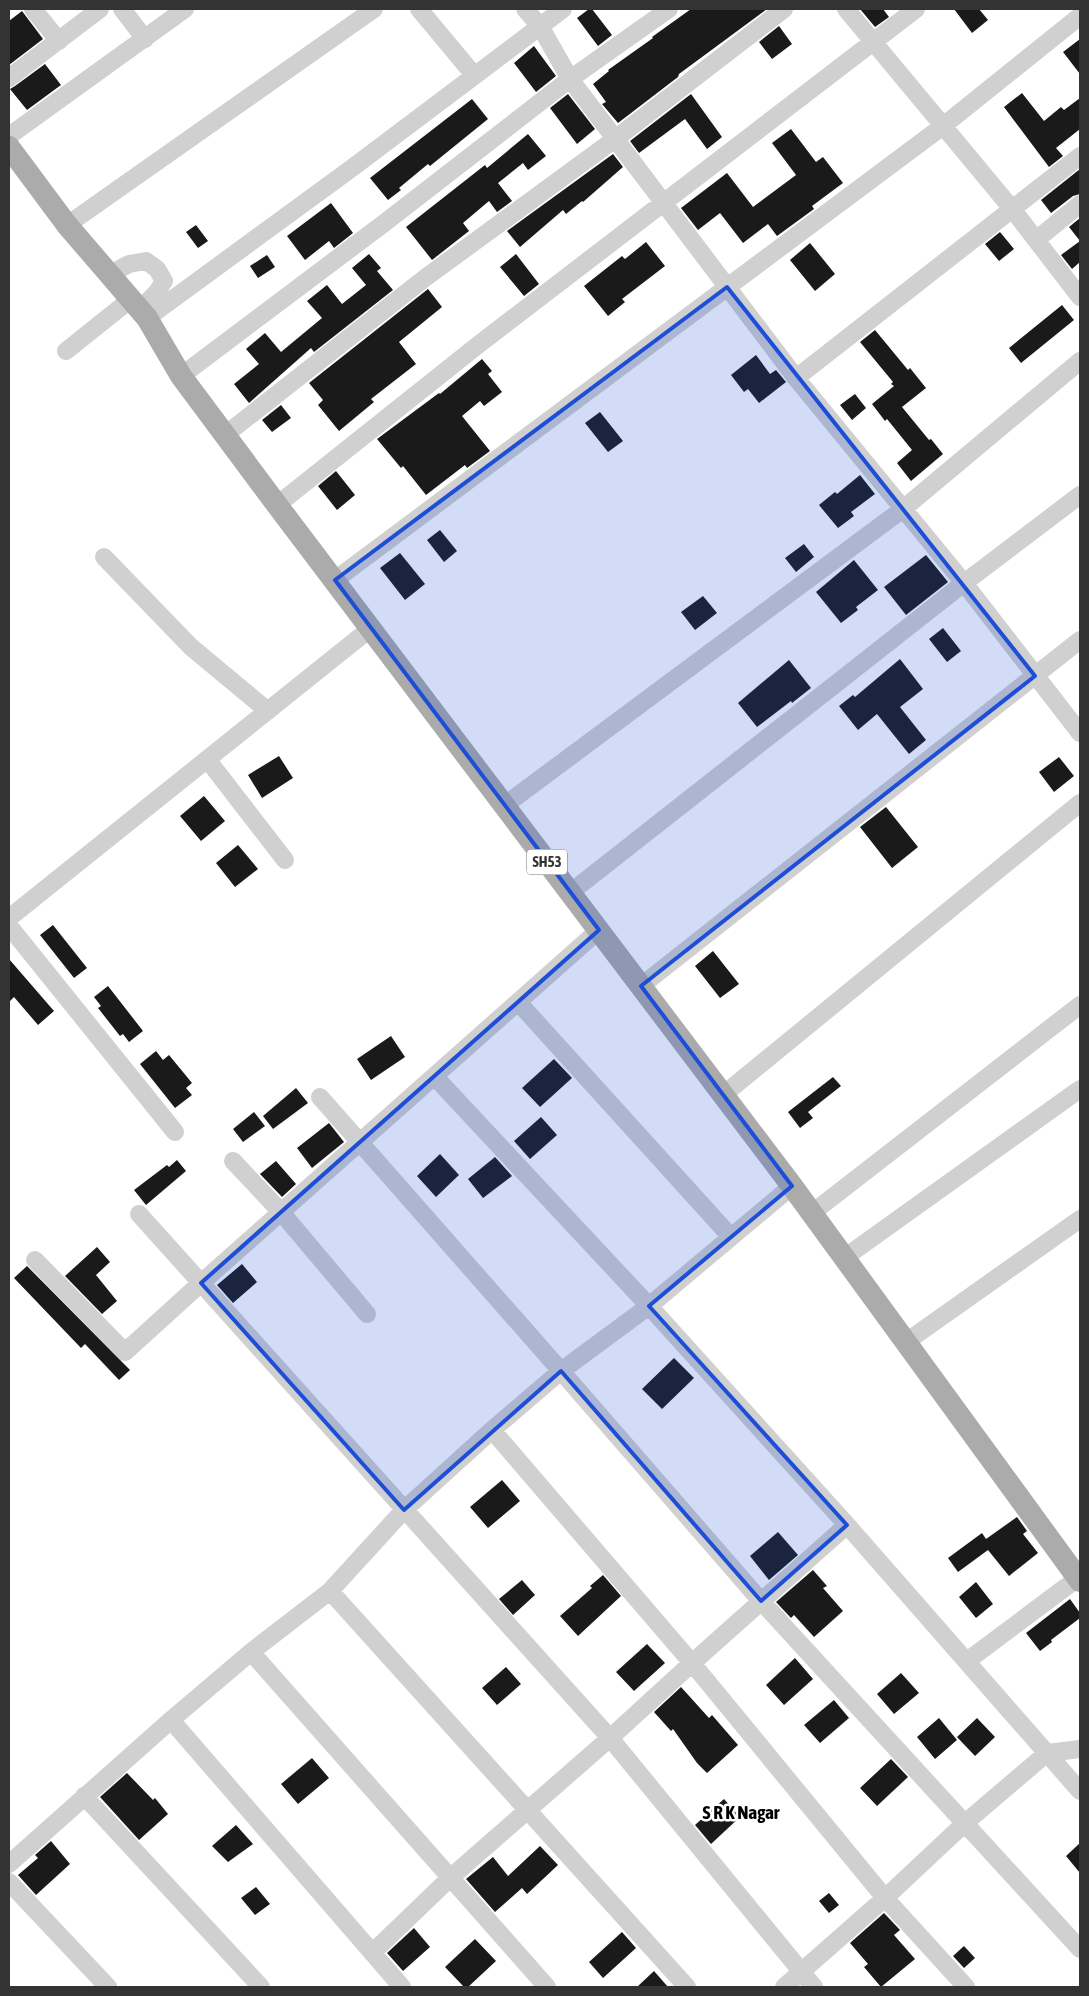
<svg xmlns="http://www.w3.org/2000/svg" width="1089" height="1996" viewBox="0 0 1089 1996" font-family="'Asap Condensed',sans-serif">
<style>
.building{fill:#1a1a1a}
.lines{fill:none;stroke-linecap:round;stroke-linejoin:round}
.minor{stroke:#d0d0d0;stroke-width:18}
.major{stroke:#ababab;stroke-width:22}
.marked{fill:#1d4ed8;fill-opacity:0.2;stroke:#1d4ed8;stroke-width:4;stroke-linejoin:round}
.labels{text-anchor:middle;stroke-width:5;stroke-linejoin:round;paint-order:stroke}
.shield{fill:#fff;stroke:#707070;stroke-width:1}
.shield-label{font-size:15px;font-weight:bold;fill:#333}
.quarter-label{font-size:19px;font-weight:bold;fill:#000;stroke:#fff}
</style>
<rect width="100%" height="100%" fill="#fff"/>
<path class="building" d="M589,9H592L612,35L598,46L577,18Z
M691,9H767L679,74L678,77L618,123L602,104L606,102L593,84L609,71L608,70L653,38L652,37Z
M860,9H883L889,17L875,27Z
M954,9H979L988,20L972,33Z
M22,11L43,39L9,65V21Z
M779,26L792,44L772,59L759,42Z
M1080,39V74L1063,52Z
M534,46L556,76L536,92L514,63Z
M45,64L61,85L27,110L10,89L15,86Z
M1022,93L1044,121L1061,107L1064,110L1080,98V129L1056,148L1063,156L1049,167L1004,107Z
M568,94L595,129L577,144L550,108Z
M691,94L722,137L707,149L685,119L639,153L630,141Z
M472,99L488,119L430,166L428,164L399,188L401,190L388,200L370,178Z
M791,129L816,162L823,157L843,183L812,206L814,209L777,236L768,224L743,243L720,213L698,230L681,208L727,173L753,207L796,175L772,143Z
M528,134L546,156L528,170L523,163L498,183L512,201L497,212L489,201L463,223L469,231L432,260L406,227L485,165L487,168Z
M613,154L623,167L583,202L582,201L566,214L563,210L520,247L507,231Z
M1080,169V194L1073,196L1051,213L1041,200Z
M331,203L353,233L334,248L329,241L305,260L287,236Z
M1080,218V262L1072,269L1061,255L1080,241L1069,227Z
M196,225L208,241L198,248L186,232Z
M1000,232L1014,249L999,261L985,244Z
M646,242L665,266L622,299L625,302L608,316L584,286L622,256L625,259Z
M810,243L835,274L815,291L790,260Z
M369,254L381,268L377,271L393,290L314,352L311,348L249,403L234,384L259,364L246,349L265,333L281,352L322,318L307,301L327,285L342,304L366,285L352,268Z
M516,254L539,284L524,296L500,267Z
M267,255L275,267L258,278L250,266Z
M428,289L442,307L399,342L416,364L371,399L374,402L339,431L318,405L323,400L309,383Z
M1062,305L1074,320L1021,363L1009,348Z
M875,330L908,370L910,368L926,388L902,407L929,440L931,439L943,454L911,481L897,463L912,450L887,419L885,421L872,404L894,386L891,384L893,382L860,342Z
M756,355L770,374L776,370L786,382L759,403L748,389L744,392L731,375Z
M482,359L492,371L488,374L502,392L484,406L480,401L462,416L490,451L467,468L465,465L426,495L403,466L401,468L377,439L439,393L440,394Z
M855,394L866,408L852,420L840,405Z
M281,405L291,418L272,432L262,420Z
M600,412L623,441L608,452L585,423Z
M336,471L355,495L337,510L318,486Z
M860,475L875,494L851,512L854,516L838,528L819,505L835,492L837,494Z
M440,530L457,551L444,562L427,540Z
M804,544L814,557L796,572L785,558Z
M400,553L425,584L405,600L380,568Z
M926,555L948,582L906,615L884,587Z
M854,560L878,590L856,607L858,610L841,623L816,592Z
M703,596L717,613L695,630L681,612Z
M943,628L961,651L947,662L929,639Z
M900,659L923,689L900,707L926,740L909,754L877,714L858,730L839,706L853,695L855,697Z
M789,660L811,688L792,703L791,701L757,727L738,703Z
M279,756L293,778L262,798L248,775Z
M1059,757L1074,776L1054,792L1039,772Z
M204,796L225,821L201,841L180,816Z
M886,807L918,847L892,868L860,827Z
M238,845L258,869L235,887L216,863Z
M53,925L87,968L74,978L40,935Z
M713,951L739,984L720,998L695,966Z
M9,959L54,1011L38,1025L14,997L9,1002Z
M108,986L143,1031L129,1042L123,1034L120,1036L98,1008L101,1006L94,997Z
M391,1036L405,1057L371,1080L357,1059Z
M156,1051L163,1060L169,1055L192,1083L186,1088L192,1095L175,1108L140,1064Z
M554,1059L572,1078L540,1107L522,1088Z
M833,1077L841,1086L808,1112L813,1118L800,1128L788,1112Z
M296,1088L308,1103L273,1129L263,1116Z
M254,1112L265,1126L243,1142L233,1129Z
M541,1117L557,1135L530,1159L514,1141Z
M329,1123L344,1142L312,1168L297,1148Z
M440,1154L459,1175L436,1197L417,1176Z
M495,1157L512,1176L483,1198L468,1179Z
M177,1160L186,1171L146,1205L134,1190L167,1165L169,1167Z
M276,1161L296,1184L282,1197L260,1174Z
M97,1247L110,1262L96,1275L117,1301L102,1314L65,1276Z
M242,1264L257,1282L233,1303L217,1285Z
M27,1266L130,1370L119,1380L85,1344L81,1348L14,1278Z
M674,1358L694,1378L662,1409L642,1389Z
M502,1480L520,1501L488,1528L470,1507Z
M1017,1517L1027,1531L1023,1534L1038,1553L1009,1576L988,1550L958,1572L948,1558L982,1533L986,1539Z
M778,1532L798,1555L769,1580L750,1556Z
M813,1570L827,1586L823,1588L843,1611L814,1637L794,1615L791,1618L776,1602Z
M603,1575L621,1596L578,1636L560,1616L592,1588L590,1586Z
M522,1580L535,1595L513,1615L499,1599Z
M976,1582L993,1604L976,1618L959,1597Z
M1070,1599L1080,1613V1618L1051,1640L1052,1642L1040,1651L1026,1633Z
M647,1644L665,1663L634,1691L616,1672Z
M795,1658L813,1679L784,1705L766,1685Z
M506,1667L521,1684L497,1705L482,1688Z
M901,1673L919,1693L894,1714L877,1694Z
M681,1687L709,1718L712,1715L738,1745L707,1773L697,1763L673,1729L671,1731L654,1712Z
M834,1700L849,1718L820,1743L804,1725Z
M939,1718L957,1740L935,1759L917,1737Z
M977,1718L995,1737L975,1756L957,1737Z
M312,1758L329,1778L298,1804L281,1784Z
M891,1759L908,1777L877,1806L860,1788Z
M127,1773L153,1800L155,1798L168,1814L139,1840L100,1797Z
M724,1799L740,1817L711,1844L695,1825Z
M236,1825L253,1844L228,1862L212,1846Z
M51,1841L70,1864L36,1895L18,1875L38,1858L35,1855Z
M1080,1843V1873L1066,1856Z
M540,1846L558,1865L527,1894L522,1888L495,1912L466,1879L493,1857L508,1876Z
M256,1887L270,1904L255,1915L241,1898Z
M829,1893L839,1905L829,1913L819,1901Z
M884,1913L900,1930L894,1935L915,1959L881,1987L864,1967L868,1964L850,1943Z
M414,1928L430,1947L403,1971L387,1953Z
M622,1932L636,1948L603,1978L589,1962Z
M475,1939L496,1961L468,1987H464L445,1967Z
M964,1946L975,1958L964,1968L953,1956Z
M654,1971L668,1987H637Z"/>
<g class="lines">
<path class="minor" d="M33,9L59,41
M122,9L145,39
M419,9L474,75
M525,9L540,26L570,79L796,378L964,583L1080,733
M846,9L1013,210L1080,297
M9,78L100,9
M9,136L185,9
M67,225L374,9
M1036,240L1080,204
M110,274L129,264L146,261L157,269L164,281L157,292L140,309
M147,318L352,168L563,9
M66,351L131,299
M181,376L383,224L570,79L669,9
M796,378L1080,156
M225,435L425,278L615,139L784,9
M277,505L478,345L916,9
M104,557L191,647L268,711
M335,580L943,126L1080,16
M207,759L285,860
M505,805L903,509L1080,361
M571,892L964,583L1080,495
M9,918L371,628
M9,926L175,1132
M641,986L1080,640
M518,1002L731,1237
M435,1077L649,1306L847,1525
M723,1095L1080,803
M320,1097L561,1371L761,1601L1080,1949
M233,1161L281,1212L367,1314
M812,1213L1080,1005
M139,1214L610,1738L814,1987
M844,1258L1080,1089
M35,1260L125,1352L201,1283L599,930
M906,1342L1080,1219
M492,1430L692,1663L885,1898L966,1987
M330,1591L687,1987
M251,1652L547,1987
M967,1661L1078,1578L1080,1573
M171,1720L402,1987
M84,1796L261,1987
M9,1864L171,1720L251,1652L330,1591L404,1510L492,1430L561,1371L649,1306L792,1186
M9,1882L108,1987
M372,1953L450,1878L610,1738L692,1663L847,1525L1080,1791
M784,1987L885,1898L965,1823L1047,1753L1080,1749"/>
<path class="major" d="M9,147L67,225L147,318L181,376L277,505L792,1186L1080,1581"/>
</g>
<path class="marked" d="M727,287L1035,676L641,986L792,1186L649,1306L847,1525L761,1601L561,1371L404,1510L201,1283L599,930L335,580Z"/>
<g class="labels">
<rect class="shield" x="527" y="849.5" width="40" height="25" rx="4"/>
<g class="shield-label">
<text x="547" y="867">SH53</text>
</g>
<g class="quarter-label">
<text x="741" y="1819">S R K Nagar</text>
</g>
</g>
<rect width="1089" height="1996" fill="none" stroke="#333333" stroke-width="20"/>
</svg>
